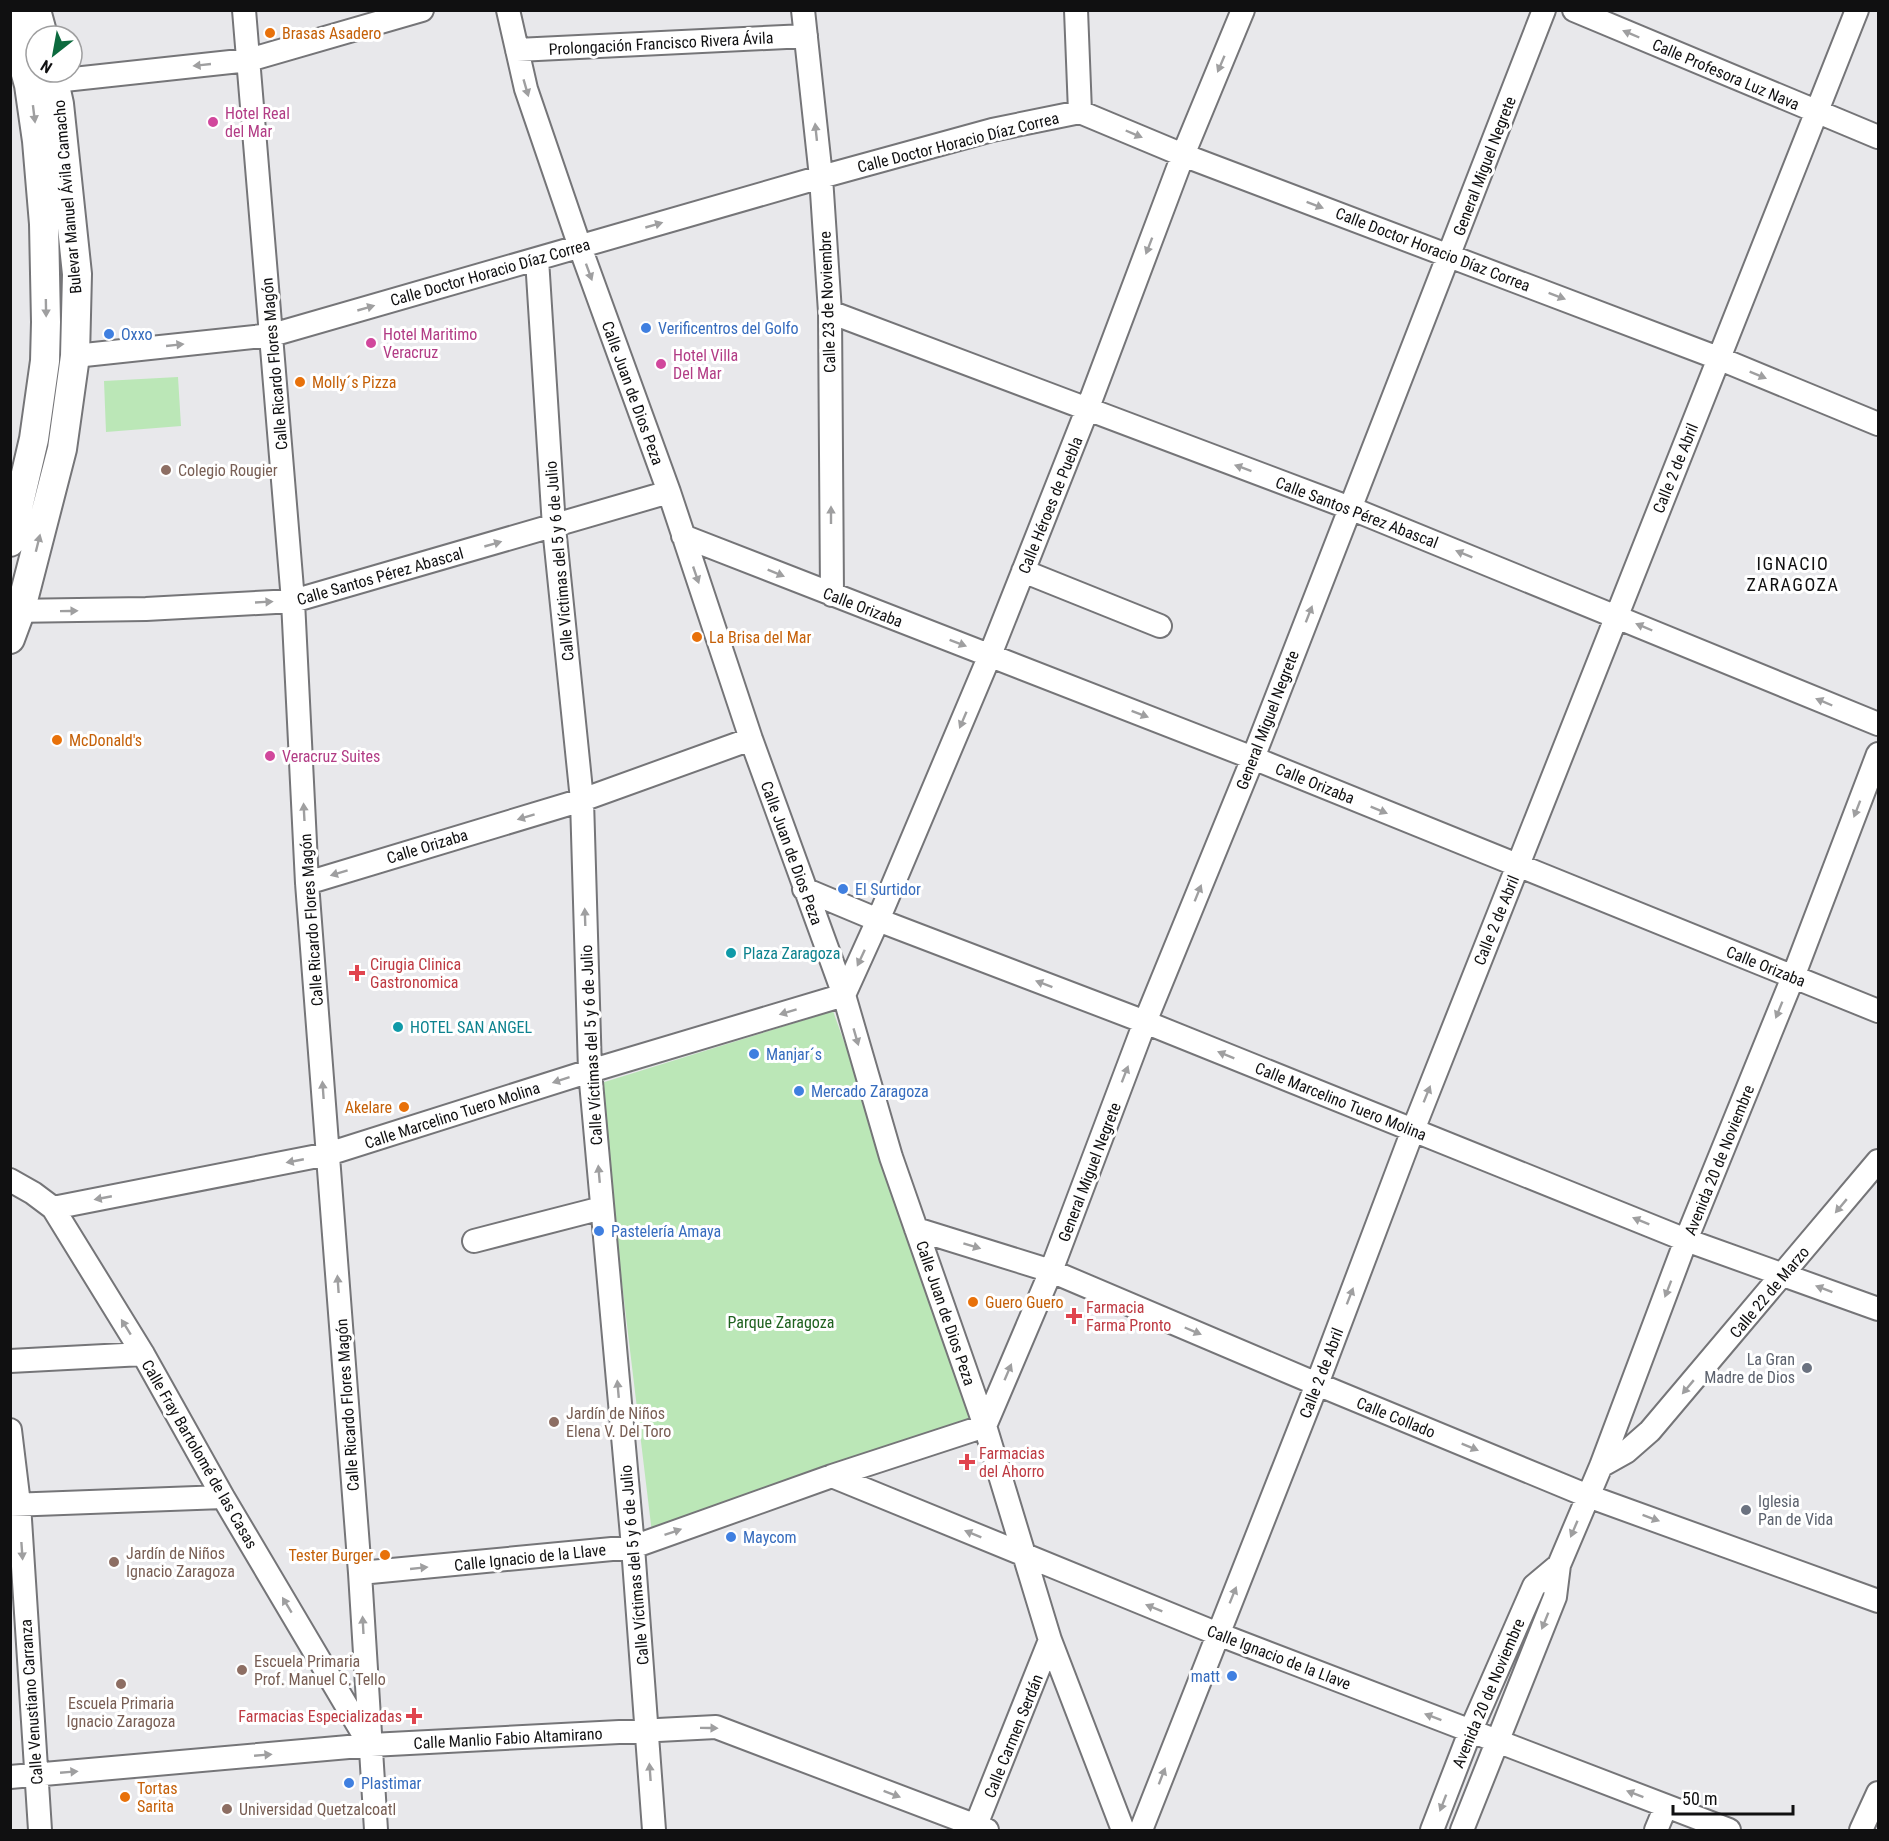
<svg xmlns="http://www.w3.org/2000/svg" width="1889" height="1841" viewBox="0 0 1889 1841" font-family="'Roboto Condensed',sans-serif">
<style>
.green{fill:#bbe7b7}
.lines{fill:none;stroke-linecap:round;stroke-linejoin:round}
.minor-casing{stroke:#757578;stroke-width:26}
.major-casing{stroke:#757578;stroke-width:32}
.minor{stroke:#fff;stroke-width:22}
.major{stroke:#fff;stroke-width:28}
.oneway{fill:#9f9fa0}
.food-dot{fill:#e8710a;stroke:#fff;stroke-width:2}
.hotel-dot{fill:#d1479c;stroke:#fff;stroke-width:2}
.shop-dot{fill:#3f7fe0;stroke:#fff;stroke-width:2}
.education-dot{fill:#8d6e63;stroke:#fff;stroke-width:2}
.culture-dot{fill:#0f9aa8;stroke:#fff;stroke-width:2}
.health-dot{fill:#e0444e;stroke:#fff;stroke-width:2}
.worship-dot{fill:#6b7280;stroke:#fff;stroke-width:2}
.labels{text-anchor:middle;stroke-width:6;stroke-linejoin:round;paint-order:stroke}
.food-label{font-size:16px;fill:#c56008;stroke:#fff;text-anchor:start}
.street-label{font-size:16px;fill:#101011;stroke:#fff}
.hotel-label{font-size:16px;fill:#b23c85;stroke:#fff;text-anchor:start}
.shop-label{font-size:16px;fill:#366cbe;stroke:#fff;text-anchor:start}
.education-label{font-size:16px;fill:#785e54;stroke:#fff;text-anchor:start}
.culture-label{font-size:16px;fill:#0d838f;stroke:#fff;text-anchor:start}
.health-label{font-size:16px;fill:#be3a42;stroke:#fff;text-anchor:start}
.park-label{font-size:16px;fill:#1f621f;stroke:#fff}
.worship-label{font-size:16px;fill:#5b616d;stroke:#fff;text-anchor:end}
.neighbourhood-label{font-size:18px;letter-spacing:1.5px;fill:#101011;stroke:#fff}
</style>
<rect width="100%" height="100%" fill="#e8e8eb"/>
<path class="green" d="M178,377L181,426L106,432L104,381Z
M833,1011L978,1416L652,1533L598,1084Z"/>
<g class="lines">
<g class="minor-casing">
<path id="minor" d="M244,10L293,601L307,883L360,1573L376,1830
M508,10L526,89L580,247L669,492L751,739L844,995L891,1157L985,1426L1050,1640L1123,1830
M803,10L821,177L830,312L832,595
M1076,10L1080,112
M1574,10L1878,137
M517,50L806,36
M55,81L249,60L422,10
M537,259L554,527L582,800L590,1071L633,1547L654,1830
M830,312L1350,508L1878,724
M75,356L272,335L821,177L992,130L1080,112L1183,155L1718,358L1878,424
M683,536L1253,758L1878,1011
M1023,571L1160,626
M10,611L146,609L293,601L669,492
M307,883L582,800L751,739
M804,889L878,920L1145,1022L1686,1240L1878,1309
M10,1180L33,1193L53,1208L143,1354L223,1497L368,1742
M53,1208L328,1154L590,1071L844,995L878,920L990,655L1087,410L1183,155L1243,10
M916,1229L1051,1271L1317,1384L1588,1496L1878,1601
M474,1241L602,1208
M10,1361L143,1354
M10,1430L19,1504L40,1830
M1601,1466L1626,1452L1650,1431L1878,1161
M832,1476L1218,1634L1729,1830
M10,1505L223,1497
M360,1573L633,1547L832,1476L985,1426L1051,1271L1145,1022L1253,758L1544,10
M10,1777L371,1745L716,1727L987,1830
M974,1830L1050,1640
M1141,1830L1317,1384L1413,1130L1857,10
M1432,1830L1470,1732L1534,1586L1559,1565
M1462,1830L1555,1597L1559,1565L1601,1466L1686,1240L1793,977L1878,754
M1656,1830L1666,1806
M1861,1830L1878,1793"/>
</g>
<g class="major-casing">
<path id="major" d="M36,10L43,36
M10,16L29,85L37,141L44,224L46,322L45,361L34,439L10,542
M10,639L20,612L62,449L75,356L77,274L59,104L52,72"/>
</g>
<use href="#minor" class="minor"/>
<use href="#major" class="major"/>
</g>
<defs><path id="oneway-solid" d="M-6-.8H1V-3.2L6.5 0L1 3.2V.8H-6Z" transform="scale(1.5)"/></defs>
<g class="oneway">
<use href="#oneway-solid" transform="translate(1631 34) rotate(-157)"/>
<use href="#oneway-solid" transform="translate(1221 64) rotate(113)"/>
<use href="#oneway-solid" transform="translate(202 65) rotate(174)"/>
<use href="#oneway-solid" transform="translate(526 88) rotate(74)"/>
<use href="#oneway-solid" transform="translate(34 114) rotate(83)"/>
<use href="#oneway-solid" transform="translate(816 132) rotate(-96)"/>
<use href="#oneway-solid" transform="translate(1134 134) rotate(23)"/>
<use href="#oneway-solid" transform="translate(1315 205) rotate(21)"/>
<use href="#oneway-solid" transform="translate(654 225) rotate(-16)"/>
<use href="#oneway-solid" transform="translate(1149 246) rotate(111)"/>
<use href="#oneway-solid" transform="translate(589 272) rotate(70)"/>
<use href="#oneway-solid" transform="translate(1557 296) rotate(21)"/>
<use href="#oneway-solid" transform="translate(46 308) rotate(89)"/>
<use href="#oneway-solid" transform="translate(366 308) rotate(-16)"/>
<use href="#oneway-solid" transform="translate(175 345) rotate(-6)"/>
<use href="#oneway-solid" transform="translate(1758 375) rotate(22)"/>
<use href="#oneway-solid" transform="translate(1243 468) rotate(-160)"/>
<use href="#oneway-solid" transform="translate(831 515) rotate(-90)"/>
<use href="#oneway-solid" transform="translate(38 543) rotate(-76)"/>
<use href="#oneway-solid" transform="translate(493 544) rotate(-16)"/>
<use href="#oneway-solid" transform="translate(1464 554) rotate(-158)"/>
<use href="#oneway-solid" transform="translate(776 573) rotate(22)"/>
<use href="#oneway-solid" transform="translate(696 575) rotate(71)"/>
<use href="#oneway-solid" transform="translate(264 602) rotate(-3)"/>
<use href="#oneway-solid" transform="translate(69 611) rotate(-1)"/>
<use href="#oneway-solid" transform="translate(1309 614) rotate(-69)"/>
<use href="#oneway-solid" transform="translate(1644 627) rotate(-157)"/>
<use href="#oneway-solid" transform="translate(958 643) rotate(21)"/>
<use href="#oneway-solid" transform="translate(1824 702) rotate(-157)"/>
<use href="#oneway-solid" transform="translate(1140 714) rotate(21)"/>
<use href="#oneway-solid" transform="translate(963 720) rotate(113)"/>
<use href="#oneway-solid" transform="translate(1857 809) rotate(111)"/>
<use href="#oneway-solid" transform="translate(1379 810) rotate(22)"/>
<use href="#oneway-solid" transform="translate(304 812) rotate(-93)"/>
<use href="#oneway-solid" transform="translate(526 817) rotate(163)"/>
<use href="#oneway-solid" transform="translate(339 873) rotate(163)"/>
<use href="#oneway-solid" transform="translate(1198 893) rotate(-68)"/>
<use href="#oneway-solid" transform="translate(585 917) rotate(-92)"/>
<use href="#oneway-solid" transform="translate(861 958) rotate(115)"/>
<use href="#oneway-solid" transform="translate(1044 984) rotate(-159)"/>
<use href="#oneway-solid" transform="translate(1779 1010) rotate(112)"/>
<use href="#oneway-solid" transform="translate(788 1012) rotate(163)"/>
<use href="#oneway-solid" transform="translate(856 1037) rotate(74)"/>
<use href="#oneway-solid" transform="translate(1226 1055) rotate(-158)"/>
<use href="#oneway-solid" transform="translate(1125 1074) rotate(-69)"/>
<use href="#oneway-solid" transform="translate(561 1080) rotate(162)"/>
<use href="#oneway-solid" transform="translate(323 1090) rotate(-94)"/>
<use href="#oneway-solid" transform="translate(1427 1094) rotate(-68)"/>
<use href="#oneway-solid" transform="translate(295 1161) rotate(169)"/>
<use href="#oneway-solid" transform="translate(599 1174) rotate(-95)"/>
<use href="#oneway-solid" transform="translate(103 1198) rotate(169)"/>
<use href="#oneway-solid" transform="translate(1841 1206) rotate(130)"/>
<use href="#oneway-solid" transform="translate(1641 1221) rotate(-158)"/>
<use href="#oneway-solid" transform="translate(972 1246) rotate(17)"/>
<use href="#oneway-solid" transform="translate(338 1284) rotate(-94)"/>
<use href="#oneway-solid" transform="translate(1668 1289) rotate(111)"/>
<use href="#oneway-solid" transform="translate(1824 1289) rotate(-159)"/>
<use href="#oneway-solid" transform="translate(1350 1296) rotate(-69)"/>
<use href="#oneway-solid" transform="translate(126 1327) rotate(-122)"/>
<use href="#oneway-solid" transform="translate(1193 1331) rotate(23)"/>
<use href="#oneway-solid" transform="translate(1008 1372) rotate(-67)"/>
<use href="#oneway-solid" transform="translate(1688 1387) rotate(130)"/>
<use href="#oneway-solid" transform="translate(618 1389) rotate(-95)"/>
<use href="#oneway-solid" transform="translate(1470 1447) rotate(22)"/>
<use href="#oneway-solid" transform="translate(1651 1518) rotate(20)"/>
<use href="#oneway-solid" transform="translate(1574 1529) rotate(113)"/>
<use href="#oneway-solid" transform="translate(673 1532) rotate(-19)"/>
<use href="#oneway-solid" transform="translate(973 1534) rotate(-158)"/>
<use href="#oneway-solid" transform="translate(22 1551) rotate(86)"/>
<use href="#oneway-solid" transform="translate(419 1568) rotate(-6)"/>
<use href="#oneway-solid" transform="translate(1233 1595) rotate(-68)"/>
<use href="#oneway-solid" transform="translate(287 1605) rotate(-121)"/>
<use href="#oneway-solid" transform="translate(1154 1608) rotate(-158)"/>
<use href="#oneway-solid" transform="translate(1545 1621) rotate(112)"/>
<use href="#oneway-solid" transform="translate(363 1625) rotate(-93)"/>
<use href="#oneway-solid" transform="translate(1433 1717) rotate(-159)"/>
<use href="#oneway-solid" transform="translate(709 1728) rotate(1)"/>
<use href="#oneway-solid" transform="translate(263 1755) rotate(-5)"/>
<use href="#oneway-solid" transform="translate(69 1772) rotate(-5)"/>
<use href="#oneway-solid" transform="translate(650 1772) rotate(-94)"/>
<use href="#oneway-solid" transform="translate(1162 1776) rotate(-69)"/>
<use href="#oneway-solid" transform="translate(892 1794) rotate(21)"/>
<use href="#oneway-solid" transform="translate(1635 1794) rotate(-159)"/>
<use href="#oneway-solid" transform="translate(1443 1803) rotate(111)"/>
</g>
<g class="food-dot">
<circle cx="270" cy="33" r="6"/>
<circle cx="300" cy="382" r="6"/>
<circle cx="697" cy="637" r="6"/>
<circle cx="57" cy="740" r="6"/>
<circle cx="404" cy="1107" r="6"/>
<circle cx="973" cy="1302" r="6"/>
<circle cx="385" cy="1555" r="6"/>
<circle cx="125" cy="1797" r="6"/>
</g>
<g class="hotel-dot">
<circle cx="213" cy="122" r="6"/>
<circle cx="371" cy="343" r="6"/>
<circle cx="661" cy="364" r="6"/>
<circle cx="270" cy="756" r="6"/>
</g>
<g class="shop-dot">
<circle cx="646" cy="328" r="6"/>
<circle cx="109" cy="334" r="6"/>
<circle cx="843" cy="889" r="6"/>
<circle cx="754" cy="1054" r="6"/>
<circle cx="799" cy="1091" r="6"/>
<circle cx="599" cy="1231" r="6"/>
<circle cx="731" cy="1537" r="6"/>
<circle cx="1232" cy="1676" r="6"/>
<circle cx="349" cy="1783" r="6"/>
</g>
<g class="education-dot">
<circle cx="166" cy="470" r="6"/>
<circle cx="554" cy="1422" r="6"/>
<circle cx="114" cy="1562" r="6"/>
<circle cx="242" cy="1670" r="6"/>
<circle cx="121" cy="1684" r="6"/>
<circle cx="227" cy="1809" r="6"/>
</g>
<g class="culture-dot">
<circle cx="731" cy="953" r="6"/>
<circle cx="398" cy="1027" r="6"/>
</g>
<g class="health-dot">
<path d="M354 964h6v6h6v6h-6v6h-6v-6h-6v-6h6z"/>
<path d="M1071 1307h6v6h6v6h-6v6h-6v-6h-6v-6h6z"/>
<path d="M964 1453h6v6h6v6h-6v6h-6v-6h-6v-6h6z"/>
<path d="M411 1707h6v6h6v6h-6v6h-6v-6h-6v-6h6z"/>
</g>
<g class="worship-dot">
<circle cx="1807" cy="1368" r="6"/>
<circle cx="1746" cy="1510" r="6"/>
</g>
<g class="labels">
<g class="food-label">
<text x="282" y="39">Brasas Asadero</text>
<text x="312" y="388">Molly´s Pizza</text>
<text x="709" y="643">La Brisa del Mar</text>
<text x="69" y="746">McDonald's</text>
<text x="392" y="1113" text-anchor="end">Akelare</text>
<text x="985" y="1308">Guero Guero</text>
<text x="373" y="1561" text-anchor="end">Tester Burger</text>
<text x="137" y="1794">Tortas<tspan x="137" dy="18">Sarita</tspan></text>
</g>
<g class="street-label">
<text transform="translate(661 43) rotate(-3)" y="6">Prolongación Francisco Rivera Ávila</text>
<text transform="translate(1726 74) rotate(23)" y="6">Calle Profesora Luz Nava</text>
<text transform="translate(958 142) rotate(-14)" y="6">Calle Doctor Horacio Díaz Correa</text>
<text transform="translate(1484 166) rotate(-69)" y="6">General Miguel Negrete</text>
<text transform="translate(67 197) rotate(-95)" y="6">Bulevar Manuel Ávila Camacho</text>
<text transform="translate(1433 249) rotate(21)" y="6">Calle Doctor Horacio Díaz Correa</text>
<text transform="translate(490 272) rotate(-16)" y="6">Calle Doctor Horacio Díaz Correa</text>
<text transform="translate(827 302) rotate(-92)" y="6">Calle 23 de Noviembre</text>
<text transform="translate(274 364) rotate(-95)" y="6">Calle Ricardo Flores Magón</text>
<text transform="translate(633 393) rotate(70)" y="6">Calle Juan de Dios Peza</text>
<text transform="translate(1675 468) rotate(-68)" y="6">Calle 2 de Abril</text>
<text transform="translate(1050 505) rotate(-68)" y="6">Calle Héroes de Puebla</text>
<text transform="translate(1357 512) rotate(21)" y="6">Calle Santos Pérez Abascal</text>
<text transform="translate(559 561) rotate(-95)" y="6">Calle Víctimas del 5 y 6 de Julio</text>
<text transform="translate(380 576) rotate(-16)" y="6">Calle Santos Pérez Abascal</text>
<text transform="translate(863 607) rotate(21)" y="6">Calle Orizaba</text>
<text transform="translate(1267 720) rotate(-69)" y="6">General Miguel Negrete</text>
<text transform="translate(1315 783) rotate(22)" y="6">Calle Orizaba</text>
<text transform="translate(427 846) rotate(-17)" y="6">Calle Orizaba</text>
<text transform="translate(792 853) rotate(70)" y="6">Calle Juan de Dios Peza</text>
<text transform="translate(311 920) rotate(-94)" y="6">Calle Ricardo Flores Magón</text>
<text transform="translate(1496 920) rotate(-68)" y="6">Calle 2 de Abril</text>
<text transform="translate(1766 966) rotate(22)" y="6">Calle Orizaba</text>
<text transform="translate(591 1045) rotate(-93)" y="6">Calle Víctimas del 5 y 6 de Julio</text>
<text transform="translate(1341 1101) rotate(22)" y="6">Calle Marcelino Tuero Molina</text>
<text transform="translate(452 1115) rotate(-18)" y="6">Calle Marcelino Tuero Molina</text>
<text transform="translate(1719 1160) rotate(-68)" y="6">Avenida 20 de Noviembre</text>
<text transform="translate(1089 1172) rotate(-69)" y="6">General Miguel Negrete</text>
<text transform="translate(1769 1292) rotate(-50)" y="6">Calle 22 de Marzo</text>
<text transform="translate(946 1313) rotate(71)" y="6">Calle Juan de Dios Peza</text>
<text transform="translate(1321 1373) rotate(-69)" y="6">Calle 2 de Abril</text>
<text transform="translate(347 1405) rotate(-94)" y="6">Calle Ricardo Flores Magón</text>
<text transform="translate(1396 1417) rotate(22)" y="6">Calle Collado</text>
<text transform="translate(200 1454) rotate(60)" y="6">Calle Fray Bartolomé de las Casas</text>
<text transform="translate(530 1557) rotate(-6)" y="6">Calle Ignacio de la Llave</text>
<text transform="translate(634 1565) rotate(-95)" y="6">Calle Víctimas del 5 y 6 de Julio</text>
<text transform="translate(1279 1657) rotate(21)" y="6">Calle Ignacio de la Llave</text>
<text transform="translate(1488 1693) rotate(-67)" y="6">Avenida 20 de Noviembre</text>
<text transform="translate(31 1702) rotate(-94)" y="6">Calle Venustiano Carranza</text>
<text transform="translate(1013 1736) rotate(-68)" y="6">Calle Carmen Serdán</text>
<text transform="translate(508 1738) rotate(-3)" y="6">Calle Manlio Fabio Altamirano</text>
</g>
<g class="hotel-label">
<text x="225" y="119">Hotel Real<tspan x="225" dy="18">del Mar</tspan></text>
<text x="383" y="340">Hotel Maritimo<tspan x="383" dy="18">Veracruz</tspan></text>
<text x="673" y="361">Hotel Villa<tspan x="673" dy="18">Del Mar</tspan></text>
<text x="282" y="762">Veracruz Suites</text>
</g>
<g class="shop-label">
<text x="658" y="334">Verificentros del Golfo</text>
<text x="121" y="340">Oxxo</text>
<text x="855" y="895">El Surtidor</text>
<text x="766" y="1060">Manjar´s</text>
<text x="811" y="1097">Mercado Zaragoza</text>
<text x="611" y="1237">Pastelería Amaya</text>
<text x="743" y="1543">Maycom</text>
<text x="1220" y="1682" text-anchor="end">matt</text>
<text x="361" y="1789">Plastimar</text>
</g>
<g class="education-label">
<text x="178" y="476">Colegio Rougier</text>
<text x="566" y="1419">Jardín de Niños<tspan x="566" dy="18">Elena V. Del Toro</tspan></text>
<text x="126" y="1559">Jardín de Niños<tspan x="126" dy="18">Ignacio Zaragoza</tspan></text>
<text x="254" y="1667">Escuela Primaria<tspan x="254" dy="18">Prof. Manuel C. Tello</tspan></text>
<text x="121" y="1709" text-anchor="middle">Escuela Primaria<tspan x="121" dy="18">Ignacio Zaragoza</tspan></text>
<text x="239" y="1815">Universidad Quetzalcoatl</text>
</g>
<g class="culture-label">
<text x="743" y="959">Plaza Zaragoza</text>
<text x="410" y="1033">HOTEL SAN ANGEL</text>
</g>
<g class="health-label">
<text x="370" y="970">Cirugia Clinica<tspan x="370" dy="18">Gastronomica</tspan></text>
<text x="1086" y="1313">Farmacia<tspan x="1086" dy="18">Farma Pronto</tspan></text>
<text x="979" y="1459">Farmacias<tspan x="979" dy="18">del Ahorro</tspan></text>
<text x="402" y="1722" text-anchor="end">Farmacias Especializadas</text>
</g>
<g class="park-label">
<text x="781" y="1328">Parque Zaragoza</text>
</g>
<g class="worship-label">
<text x="1795" y="1365">La Gran<tspan x="1795" dy="18">Madre de Dios</tspan></text>
<text x="1758" y="1507" text-anchor="start">Iglesia<tspan x="1758" dy="18">Pan de Vida</tspan></text>
</g>
<g class="neighbourhood-label">
<text x="1793" y="570">IGNACIO<tspan x="1793" dy="21">ZARAGOZA</tspan></text>
</g>
</g>
<rect width="1889" height="1841" fill="none" stroke="#101011" stroke-width="24"/>
<g transform="translate(54 54) rotate(211)"><circle r="28" fill="#ffffff" stroke="#9f9fa0" stroke-width="1.5"/>
<path d="M0-4.5L10 22L0 15L-10 22Z" fill="#0c6a3e"/>
<text y="-9" font-size="16" font-weight="bold" text-anchor="middle" fill="#101011">N</text>
</g>
<path d="M1673 1805v9h120v-9" fill="none" stroke="#101011" stroke-width="3"/>
<text x="1682" y="1805" font-size="18" fill="#101011" stroke="#ffffff" stroke-width="4.5" paint-order="stroke">50 m</text>
</svg>
